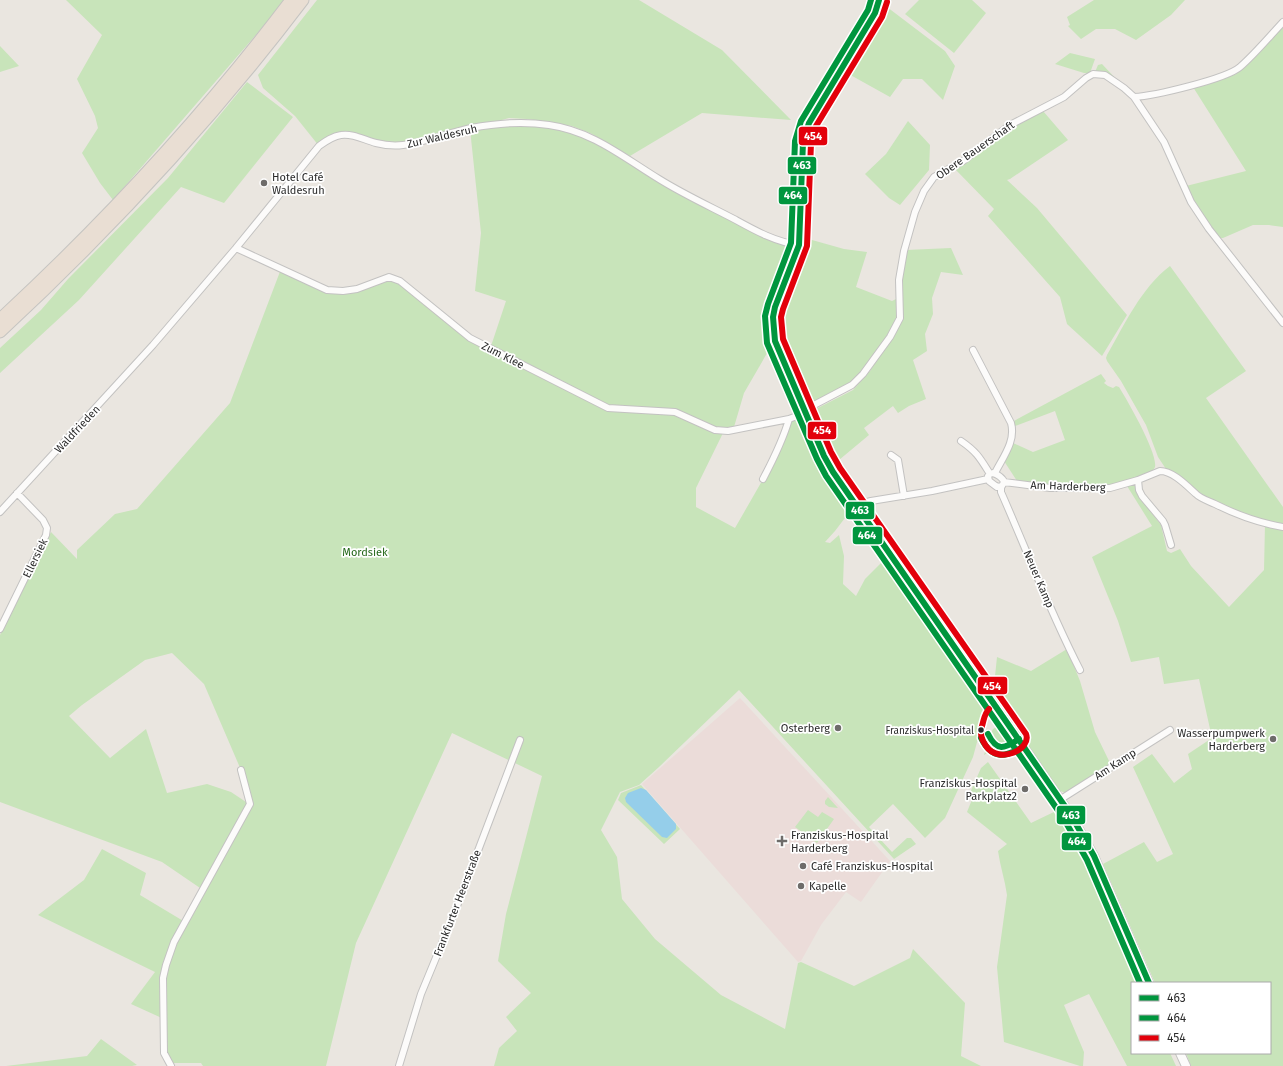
<svg xmlns="http://www.w3.org/2000/svg" width="1283" height="1066" viewBox="0 0 1283 1066" font-family="'Fira Sans',sans-serif">
<style>
.medical{fill:#ebdcd9}
.green{fill:#c8e4ba;fill-rule:evenodd}
.water{fill:#95ceea}
.lines{fill:none;stroke-linecap:round;stroke-linejoin:round}
.minor-casing{stroke:#c3c2c1;stroke-width:8}
.tertiary-casing{stroke:#c3c2c1;stroke-width:10}
.motorway-casing{stroke:#c5c4c1;stroke-width:13}
.minor{stroke:#fcfbfa;stroke-width:6}
.tertiary{stroke:#fcfbfa;stroke-width:8}
.motorway{stroke:#e9ded3;stroke-width:11}
.bus-1-casing{stroke:#fff;stroke-width:9}
.bus-2-casing{stroke:#fff;stroke-width:9}
.bus-3-casing{stroke:#fff;stroke-width:9}
.bus-1{stroke:#00963e;stroke-width:6}
.bus-2{stroke:#00963e;stroke-width:6}
.bus-3{stroke:#e3000b;stroke-width:6}
.poi-dot{fill:#6e6c6a;stroke:#fff;stroke-width:1.5}
.bus-dot{fill:#2b2b2b;stroke:#fff;stroke-width:1.5}
.labels{text-anchor:middle;stroke-width:3.5;stroke-linejoin:round;paint-order:stroke}
.bus-label{font-size:10px;fill:#2b2b2b;stroke:#fff;text-anchor:end}
.street-label{font-size:11px;fill:#2b2b2b;stroke:#fff}
.poi-label{font-size:11px;fill:#2b2b2b;stroke:#fff;text-anchor:start}
.park-label{font-size:11px;fill:#25681b;stroke:#fff}
.line-badge{stroke:#fff;stroke-width:1.5}
.badge-label{font-size:11px;text-anchor:middle;font-weight:bold;fill:#fff}
</style>
<rect width="100%" height="100%" fill="#eae6e0"/>
<path class="medical" d="M740,698L890,861L861,902L846,892L821,925L801,961L798,962L642,784Z"/>
<path class="green" d="M66,0H286L113,200L100,183L82,153L98,128L95,116L77,79L102,35Z
M317,0H639L722,50L791,120L702,113L630,156L592,134L572,126L527,119L509,118L473,128L511,125L531,126L550,128L587,138L776,242L791,248L766,316L770,348L744,393L734,427L717,428L723,433L696,488V507L735,528L781,448L792,421L802,419L823,468L851,510L835,531L825,542L830,543L839,535L844,556L843,584L856,596L865,579L883,561L986,709L973,757L945,818L925,838L893,804L869,827L892,852L907,838H911L916,844L894,859L739,690L659,767L639,785L620,792L601,830L617,857L622,899L655,939L721,995L785,1029L798,963L801,962L854,986L910,958L913,949L965,1003L961,1056L981,1066H494L499,1048L517,1031L506,1017L531,993L498,961L506,914L542,776L452,733L356,943L326,1066H203L201,1063H169L164,1053V1019L131,1004L155,972L38,915L84,880L102,849L146,873L140,895L185,922L203,890L162,862L0,802V635L51,532L77,559V550L115,514L137,509L230,403L281,269L327,290L343,291L389,277L400,281L470,338L490,349L506,301L475,291L481,233L470,129L397,146L341,135L319,146L295,116L263,88L258,75ZM172,653L204,684L241,770L249,804L231,792L207,784L167,793L146,729L110,758L69,716L82,705L145,660Z
M919,0H972L986,13L954,53L905,14Z
M1094,0H1185L1171,15L1136,40L1115,29H1096L1081,39L1068,26L1070,25L1067,17Z
M883,7H887L945,51L955,66L943,100L922,79H903L890,97L845,72L878,12Z
M1283,26V227L1269,225H1253L1223,238H1220L1216,234L1196,207L1186,186L1246,171L1193,87L1236,74Z
M0,46L19,66L0,72Z
M1070,53L1095,59L1090,73H1084L1055,64Z
M1102,64L1118,81L1095,72L1098,65Z
M247,82L293,117L224,203L181,187L79,300L0,373V348L41,310L68,279L168,178Z
M1043,111L1068,140L1010,179L1007,180L1037,208L1127,315L1102,356L1067,324L1060,297L988,216L994,209L955,169L1013,125Z
M908,121L930,145L929,170L900,205L889,198L865,174L886,154Z
M805,238L844,249L867,252L856,287L892,301L900,297L906,250L951,248L963,275L941,272L932,298L933,314L925,334L927,351L913,360L926,399L909,406L898,413L893,406L864,428L869,435L833,465L812,418L814,410L853,390L870,371L887,342L852,385L806,405C794,377 775,344 779,313C780,297 790,282 796,267C800,258 802,248 805,238Z
M1170,266L1246,371L1206,398L1283,507V1066H1191L1186,1053H1270V983H1155L1103,864L1144,842L1157,862L1173,854L1133,767L1152,754L1174,783L1192,769L1188,754L1212,738L1199,679L1164,684L1159,657L1131,662L1118,621L1092,557L1152,526L1127,486L1133,484L1135,486L1140,497L1161,525L1167,551L1171,553L1180,549L1191,566L1229,607L1264,570L1265,524L1198,496L1166,469L1158,457L1146,425L1134,404L1121,381L1107,361L1106,358L1107,355C1125,324 1141,288 1170,266Z
M1101,374L1106,381L1104,383L1108,386L1113,388L1116,386L1119,387C1127,400 1158,453 1155,467C1154,470 1151,471 1148,473L1110,486H1049L1017,481L1004,461L1013,443L1033,452L1065,440L1055,411L1015,426L1012,422Z
M1067,649L1080,681L1095,732L1111,765L1066,793L1060,791L993,695L997,657L1031,671Z
M998,726H1004L1009,734L1008,741L1003,744L997,743L992,737L991,733L993,729Z
M988,742L996,748L984,755Z
M988,762L1031,823L1058,810L1094,881L1138,983H1132V1053H1170L1176,1066H1127L1089,994L1064,1005L1084,1052L1083,1066H1080L1004,1042L997,967L1007,895C1005,880 1000,866 998,851L1007,844L967,812L973,797L970,793L981,768Z
M641,785L680,829L664,844L618,800L621,793Z
M828,797L838,808L829,807L825,804V801Z
M808,810L818,817L822,812L834,819L817,843L795,827Z
M101,1039L137,1065L132,1066H6L87,1056Z"/>
<path class="water" d="M641,788L646,790L676,824V829L667,838L662,837L626,802L625,798L628,793Z"/>
<g class="lines">
<g class="minor-casing">
<path id="minor" d="M1134,97L1164,142L1191,202L1209,229L1283,323
M236,248L327,290L343,291L357,289L389,277L400,281L470,338L608,408L675,412L715,430L728,431L789,419L802,414L814,405L852,385L863,374L890,337L900,318L899,280L904,251L915,212L924,191L934,177L963,161L1010,125L1064,97L1086,78L1093,74L1105,75L1124,88L1134,97C1154,96 1226,79 1240,67C1255,54 1269,37 1283,22
M973,350L1011,423C1016,441 1003,457 995,473
M961,441C977,452 980,458 990,474
M891,455L898,460L904,496
M993,473C997,474 1003,478 1004,482L1002,486L997,487L989,481L988,476L990,474Z
M763,479C773,460 783,440 789,419
M1138,480L1139,490L1142,496L1163,521L1165,525L1171,545
M1004,482L1050,488H1110L1138,480L1160,471C1173,471 1187,486 1196,494C1201,499 1209,501 1215,504C1237,515 1259,523 1283,527
M1001,487V492C1027,551 1050,612 1080,670
M858,508L863,503L871,501L932,491L988,479
M0,512L153,345L236,248L319,146C326,141 333,136 341,135C353,133 364,140 376,143C384,145 395,146 403,145C426,142 448,133 471,128C497,123 523,121 549,125C592,131 623,157 659,179C683,194 709,206 734,219C754,230 775,242 799,245
M0,629L46,535L47,528L43,520L17,493
M1061,799L1170,730
M171,1066L164,1053L163,978L166,965L174,942L250,804L241,770
M399,1066L421,994L454,914L520,740"/>
</g>
<g class="tertiary-casing">
<path id="tertiary" d="M879,0L875,13L850,56L809,123L803,142L800,230L799,245L775,307L773,317L775,341L824,456L833,472L1071,815L1094,856L1149,983
M1180,1053L1186,1066"/>
</g>
<g class="motorway-casing">
<path id="motorway" d="M0,319C106,221 204,115 291,0
M0,332C110,230 212,120 303,0"/>
</g>
<use href="#minor" class="minor"/>
<use href="#tertiary" class="tertiary"/>
<use href="#motorway" class="motorway"/>
<g class="bus-1-casing">
<path id="bus-1" d="M879,0L875,13L809,123L803,142L799,245L775,307L773,317L775,341L824,456L833,472L1071,815L1094,856L1149,983
M988,734C997,752 1004,749 1019,739"/>
</g>
<g class="bus-2-casing">
<path id="bus-2" d="M871,0L868,10L801,121L795,141L791,243L768,304L765,316L767,343L817,459L826,476L1064,819L1087,860L1140,983
M981,738C992,760 1005,758 1024,746"/>
</g>
<g class="bus-3-casing">
<path id="bus-3" d="M887,2L882,17L816,126L811,143L807,246L783,309L781,317L783,339L831,452L840,468L1026,734C1032,749 999,765 986,746C981,739 980,734 982,726C984,720 984,714 989,709"/>
</g>
<use href="#bus-1" class="bus-1"/>
<use href="#bus-2" class="bus-2"/>
<use href="#bus-3" class="bus-3"/>
</g>
<g class="poi-dot">
<circle cx="264" cy="183" r="4"/>
<circle cx="838" cy="728" r="4"/>
<circle cx="1273" cy="739" r="4"/>
<circle cx="1025" cy="789" r="4"/>
<path d="M780 835h4v4h4v4h-4v4h-4v-4h-4v-4h4z"/>
<circle cx="803" cy="866" r="4"/>
<circle cx="801" cy="886" r="4"/>
</g>
<circle class="bus-dot" cx="981" cy="730" r="3.5"/>
<g class="labels">
<g class="bus-label">
<text x="974" y="734">Franziskus-Hospital</text>
</g>
<g class="street-label">
<text transform="translate(442 136) rotate(-13)" y="4">Zur Waldesruh</text>
<text transform="translate(975 150) rotate(-35)" y="4">Obere Bauerschaft</text>
<text transform="translate(503 355) rotate(27)" y="4">Zum Klee</text>
<text transform="translate(77 429) rotate(-47)" y="4">Waldfrieden</text>
<text transform="translate(1068 486) rotate(2)" y="4">Am Harderberg</text>
<text transform="translate(35 558) rotate(-64)" y="4">Ellersiek</text>
<text transform="translate(1039 579) rotate(67)" y="4">Neuer Kamp</text>
<text transform="translate(1115 764) rotate(-33)" y="4">Am Kamp</text>
<text transform="translate(457 903) rotate(-69)" y="4">Frankfurter Heerstraße</text>
</g>
<g class="poi-label">
<text x="272" y="181">Hotel Café<tspan x="272" dy="13">Waldesruh</tspan></text>
<text x="830" y="732" text-anchor="end">Osterberg</text>
<text x="1265" y="737" text-anchor="end">Wasserpumpwerk<tspan x="1265" dy="13">Harderberg</tspan></text>
<text x="1017" y="787" text-anchor="end">Franziskus-Hospital<tspan x="1017" dy="13">Parkplatz2</tspan></text>
<text x="791" y="839">Franziskus-Hospital<tspan x="791" dy="13">Harderberg</tspan></text>
<text x="811" y="870">Café Franziskus-Hospital</text>
<text x="809" y="890">Kapelle</text>
</g>
<g class="park-label">
<text x="365" y="556">Mordsiek</text>
</g>
</g>
<g class="line-badge">
<rect x="798" y="126" width="30" height="20" rx="4" fill="#e3000b"/>
<rect x="787" y="156" width="30" height="19" rx="4" fill="#00963e"/>
<rect x="778" y="186" width="30" height="19" rx="4" fill="#00963e"/>
<rect x="807" y="421" width="30" height="19" rx="4" fill="#e3000b"/>
<rect x="845" y="501" width="30" height="19" rx="4" fill="#00963e"/>
<rect x="852" y="526" width="31" height="19" rx="4" fill="#00963e"/>
<rect x="977" y="676" width="31" height="19" rx="4" fill="#e3000b"/>
<rect x="1056" y="805" width="30" height="20" rx="4" fill="#00963e"/>
<rect x="1061" y="832" width="31" height="19" rx="4" fill="#00963e"/>
</g>
<g class="badge-label">
<text x="813" y="140">454</text>
<text x="802" y="169">463</text>
<text x="793" y="199">464</text>
<text x="822" y="434">454</text>
<text x="860" y="514">463</text>
<text x="867" y="539">464</text>
<text x="992" y="690">454</text>
<text x="1071" y="819">463</text>
<text x="1077" y="845">464</text>
</g>
<rect x="1131" y="982" width="140" height="72" fill="#ffffff" stroke="#aaaaaa"/>
<rect x="1139" y="995" width="20" height="6" fill="#00963e" stroke="#aaaaaa"/>
<text x="1167" y="1002" font-size="12" fill="#2b2b2b">463</text>
<rect x="1139" y="1015" width="20" height="6" fill="#00963e" stroke="#aaaaaa"/>
<text x="1167" y="1022" font-size="12" fill="#2b2b2b">464</text>
<rect x="1139" y="1035" width="20" height="6" fill="#e3000b" stroke="#aaaaaa"/>
<text x="1167" y="1042" font-size="12" fill="#2b2b2b">454</text>
</svg>
